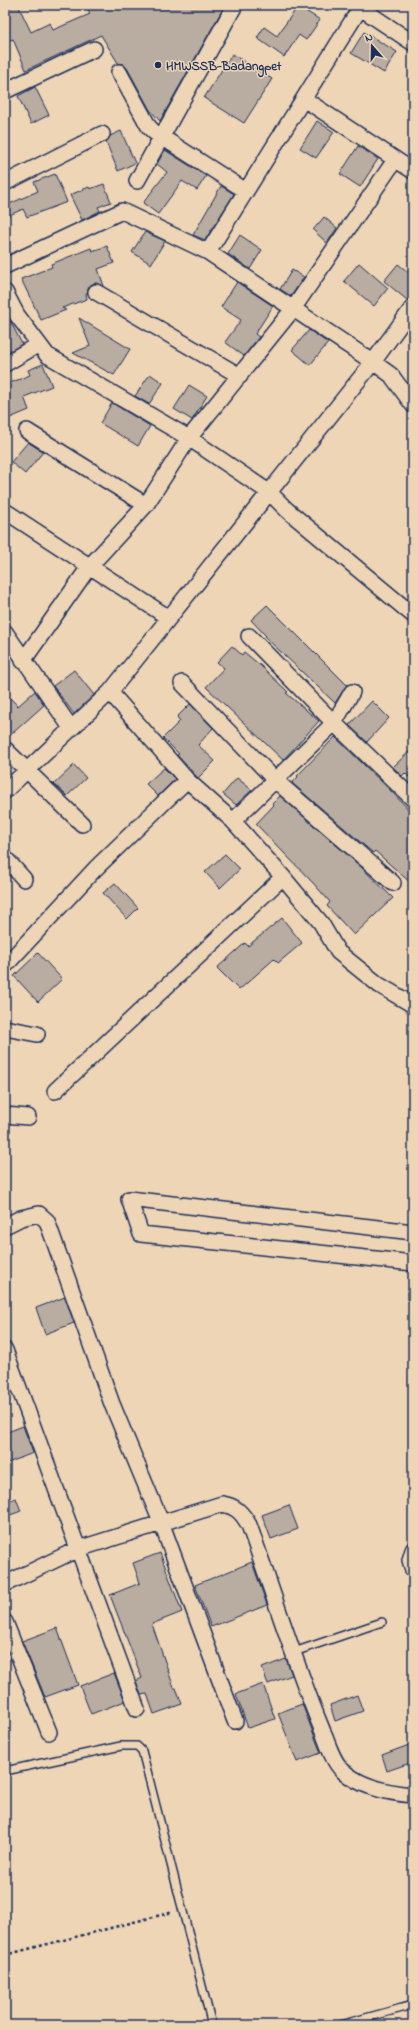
<svg xmlns="http://www.w3.org/2000/svg" width="418" height="2030" viewBox="0 0 418 2030" font-family="'Indie Flower',sans-serif">
<style>
.building{fill:#b9aca0;stroke:#1b2f5e}
.lines{fill:none;stroke-linecap:round;stroke-linejoin:round}
.lane-casing{stroke:#1b2f5e;stroke-width:10}
.street-casing{stroke:#1b2f5e;stroke-width:18}
.path{stroke:#1b2f5e;stroke-width:2.5;stroke-dasharray:3 3;stroke-linecap:butt}
.lane{stroke:#edd5b5;stroke-width:7}
.street{stroke:#edd5b5;stroke-width:15}
.poi-dot{fill:#1b2f5e;stroke:#edd5b5;stroke-width:1.5}
.labels{text-anchor:middle;stroke-width:3;stroke-linejoin:round;paint-order:stroke}
.poi-label{font-size:13px;font-weight:bold;fill:#1b2f5e;stroke:#edd5b5;text-anchor:start}
</style>
<rect width="100%" height="100%" fill="#edd5b5"/>
<filter id="ink" filterUnits="userSpaceOnUse"><feTurbulence type="fractalNoise" baseFrequency=".025" numOctaves="2"/><feDisplacementMap in="SourceGraphic" scale="8" xChannelSelector="R" yChannelSelector="G"/><feConvolveMatrix kernelMatrix="1 2 1 2 8 2 1 2 1" color-interpolation-filters="sRGB"/></filter>
<g filter="url(#ink)">
<path class="building" d="M5,5H18L31,32L50,23L53,30L90,14L86,5H225L160,121L150,110L127,68L123,64L118,63L101,35L26,70L13,39L5,42Z
M298,6L320,20L306,40L299,35L284,57L257,38L264,27L277,36Z
M364,32L397,52L384,73L351,53Z
M232,54L272,79L244,123L204,98Z
M35,87L49,115L31,124L18,96Z
M317,121L334,132L316,158L300,148Z
M121,131L135,163L118,171L106,142L110,136Z
M358,146L378,159L360,187L340,174Z
M165,150L206,176L197,190L182,181L158,214L143,203L167,172L157,164Z
M55,174L67,202L27,217L23,209L5,217V206L38,191L34,182Z
M104,184L111,202L98,207L100,211L82,220L70,195L89,187L90,189Z
M221,186L234,194L205,240L193,235Z
M324,217L337,228L327,243L313,230Z
M145,232L165,241L151,264L132,252Z
M240,235L262,250L250,269L228,254Z
M107,246L114,263L98,269L104,286L96,283L92,284L86,294L87,299L62,308L66,310L41,320L21,279L52,267L51,264L91,248L92,251Z
M359,263L388,288L374,306L344,281Z
M398,264L413,276V298L407,300L384,281Z
M292,270L304,277L291,296L280,289Z
M237,282L273,306L255,334L259,337L244,356L225,342L241,320L221,307Z
M5,311L22,344L5,354Z
M79,318L130,349L114,375L73,353L90,346Z
M309,330L328,343L310,365L292,350Z
M43,364L52,386L24,397L29,410L5,420V385L30,375L28,370Z
M150,374L163,383L149,404L135,396Z
M189,385L207,396L192,420L174,409Z
M112,403L150,426L138,446L100,423Z
M28,442L43,452L25,474L11,462Z
M267,605L347,685L335,703L265,637L266,636L251,620Z
M232,646L242,655L244,652L261,666L288,692L286,693L319,721L283,760L206,687L224,668L217,662Z
M74,670L94,695L74,714L53,686Z
M35,691L44,705L5,740V693L18,706Z
M372,701L389,718L367,742L349,725Z
M190,704L213,728L198,745L215,761L198,778L177,755L179,754L163,738L180,721L177,717Z
M335,737L389,789L413,814V885L375,851L373,853L292,783L298,777L297,776Z
M413,748V781L405,773L402,776L393,767Z
M74,765L86,778L67,796L54,784Z
M164,768L175,779L158,796L146,784Z
M237,778L252,790L236,805L223,794Z
M280,796L360,866L393,898L354,935L327,906L330,902L314,884L256,824L274,805L272,804Z
M225,854L240,869L220,888L205,872Z
M115,883L138,908L127,919L103,893Z
M282,918L302,943L278,963L274,959L239,990L217,968L245,943L248,946Z
M38,953L62,979L38,1002L14,976Z
M65,1297L74,1323L45,1334L36,1308Z
M23,1426L33,1453L5,1464V1433Z
M16,1498L21,1511L5,1517V1502Z
M289,1505L298,1529L271,1539L262,1515Z
M160,1553L182,1612L152,1624L174,1688H176L182,1704L154,1714L147,1694L141,1695L136,1681L142,1678L110,1595L140,1583L133,1563Z
M252,1562L267,1605L211,1627L195,1585Z
M57,1628L78,1685L45,1697L22,1641Z
M286,1659L292,1675L268,1684L262,1668Z
M114,1673L125,1701L91,1714L80,1686Z
M263,1684L275,1719L248,1728L236,1694Z
M357,1695L363,1711L335,1721L330,1705Z
M302,1704L321,1753L297,1762L278,1713Z
M409,1745L413,1762L387,1771L382,1755Z"/>
<g class="lines">
<g class="lane-casing">
<path id="lane" d="M294,1652L382,1622
M5,1771L121,1746H137L142,1751L212,2025
M340,2025L413,2005"/>
</g>
<g class="street-casing">
<path id="street" d="M356,5L413,43
M119,72L149,127L154,132L246,191
M5,91L94,49
M304,99L413,171
M137,181L235,5
M5,183L102,134
M208,252L362,5
M5,266L122,211L208,252L373,362L391,375L413,405
M5,292L17,315L47,355L189,438L270,493L287,510L413,615
M96,292L240,376
M5,364L39,344
M27,431L146,505
M5,511L169,618
M5,632L71,728
M249,636L334,723L413,799
M23,661L89,567L146,505L189,438L293,309L395,160
M182,683L275,780L393,883
M110,692L187,780L233,821L283,877L321,923L338,952L379,985L413,1005
M5,749L82,824
M5,791L110,692L373,362L413,307
M233,821L334,723L352,692
M5,858L24,879
M5,966L95,869L187,780
M5,1028L37,1034
M55,1091L283,877
M5,1115L28,1117
M5,1226L21,1218L39,1214L47,1221L112,1404L161,1522L235,1721
M413,1232L129,1199L141,1234L413,1263
M5,1350L137,1709
M413,1550L410,1560L413,1570
M5,1584L78,1549L222,1504C236,1506 242,1513 249,1525C273,1592 294,1661 321,1727C327,1741 332,1761 343,1771C361,1787 389,1793 413,1795
M5,1622L49,1732"/>
</g>
<path class="path" d="M5,1955L173,1912"/>
<use href="#lane" class="lane"/>
<use href="#street" class="street"/>
</g>
</g>
<circle class="poi-dot" cx="158" cy="65" r="4"/>
<g class="labels">
<g class="poi-label">
<text x="166" y="70">HMWSSB-Badangpet</text>
</g>
</g>
<rect width="418" height="2030" fill="none" stroke="#edd5b5" stroke-width="20"/>
<rect x="10" y="10" width="398" height="2010" fill="none" stroke="#1b2f5e" stroke-width="1.5" filter="url(#ink)"/>
<g transform="translate(372 46) rotate(340)" stroke="#edd5b5" stroke-width="3" paint-order="stroke">
<path d="M0-3L7 15L0 10L-7 15Z" fill="#1b2f5e"/>
<text y="-6" font-size="11" font-weight="bold" text-anchor="middle" fill="#1b2f5e">N</text>
</g>
</svg>
